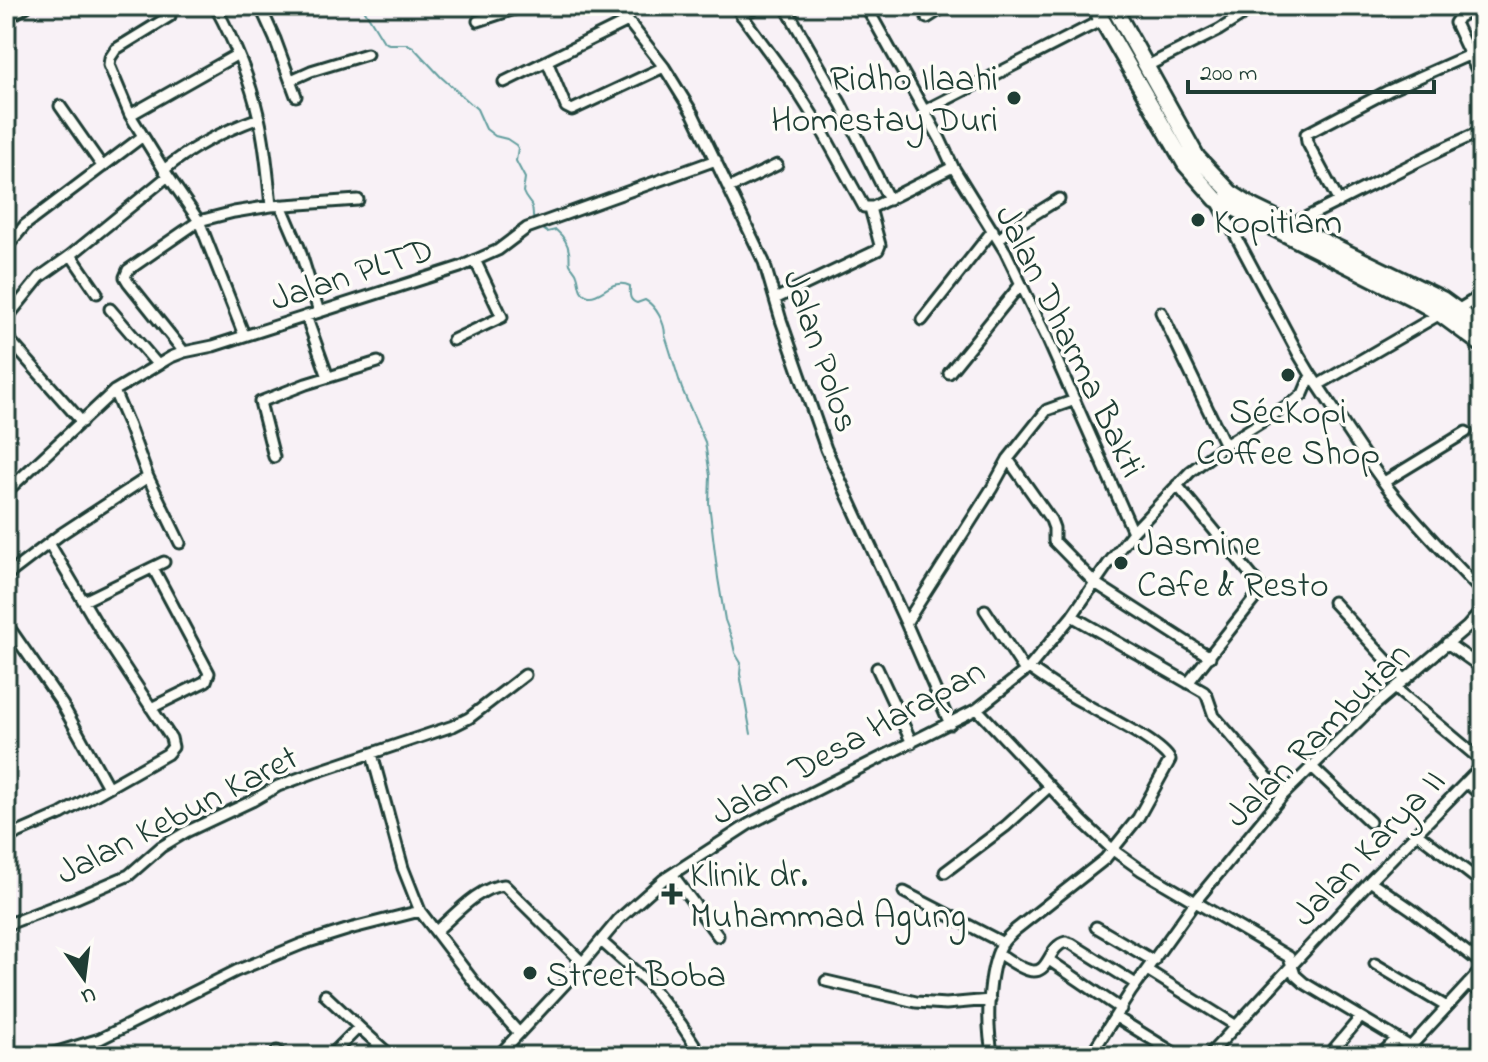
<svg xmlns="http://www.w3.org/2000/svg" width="1488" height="1062" viewBox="0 0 1488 1062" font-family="'Indie Flower',sans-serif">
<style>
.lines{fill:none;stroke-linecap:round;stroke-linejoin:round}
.stream{stroke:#629e9e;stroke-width:2}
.minor-casing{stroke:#1f3d34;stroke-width:15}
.highway-casing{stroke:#1f3d34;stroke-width:20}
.minor{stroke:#fdfcf7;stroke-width:9}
.highway{stroke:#fdfcf7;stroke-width:14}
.poi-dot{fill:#1f3d34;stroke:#fdfcf7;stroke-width:3}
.labels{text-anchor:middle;stroke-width:7;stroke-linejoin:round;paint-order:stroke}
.poi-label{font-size:36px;fill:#1f3d34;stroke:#fdfcf7;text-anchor:start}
.street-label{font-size:36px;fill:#1f3d34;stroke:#fdfcf7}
</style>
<rect width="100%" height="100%" fill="#f8f1f6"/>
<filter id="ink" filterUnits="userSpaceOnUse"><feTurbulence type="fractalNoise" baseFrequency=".0125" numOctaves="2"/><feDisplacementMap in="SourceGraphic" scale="16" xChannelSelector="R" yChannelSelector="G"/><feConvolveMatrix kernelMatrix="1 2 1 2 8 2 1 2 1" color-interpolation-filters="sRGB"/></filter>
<g filter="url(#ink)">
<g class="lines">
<path class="stream" d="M362,6L384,42L389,44H407L413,47L441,77L477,109L486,129L495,136L507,139L516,145L518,148L516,161L525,178L523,192C528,205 533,200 533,217L537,222
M541,228L547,232L556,230C563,236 568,242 569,252C570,254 569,262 570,264C572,268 576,271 577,275C580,283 578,294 589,296C601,298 612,277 630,286C630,293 628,300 637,303L645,300C656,306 665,323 665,335L682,389L705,442L710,476L709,503L718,578L725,620L732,639L735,653L741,663L740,674L751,734"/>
<g class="minor-casing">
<path id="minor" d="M215,6C234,41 250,79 259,118C266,147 268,177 271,206
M260,6L275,39L296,96
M619,6L628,21L664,67L693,114L764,262L781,320L826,449L906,623L950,724
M735,6L794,86L820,127L864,207H873L953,167
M785,6L841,104L889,200
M866,6L940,139L953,167L1005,251L1047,338L1133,532
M1479,6L1459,17L1455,23L1482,81
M741,15L759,6
M927,18L946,6
M6,19L27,6
M478,21L524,6
M547,61L566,107L572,110L664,67
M1147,66L1219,30L1257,6
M291,80L311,71L367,54
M504,82L628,21
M60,106L102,166
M924,111L1102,20
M130,115L238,54
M164,170L130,115L109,65L110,58L116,49L170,16V6
M729,188L777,165
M1339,202L1307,142L1306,134L1388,91L1469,55
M281,205L299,247L319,312
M1290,225C1355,195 1417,159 1482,131
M999,239L1014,227L1059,199
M6,248L25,225L143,136
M71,255L97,293
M775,299L878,250L880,245L870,208
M110,309L157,364
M1459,309L1482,295
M1161,312L1225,445
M306,316L328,377
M6,319L40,277L71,255L168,176
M922,320L993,230
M244,335L199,221L164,170C192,146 226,130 259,118
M6,336L82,422
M453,340L502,317L475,260
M184,352L128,282L125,277L128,270L199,221L234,212L271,206L358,200
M949,373L1021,284
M1311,375C1338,414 1362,455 1391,492C1419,527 1451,560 1482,592
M1318,385L1440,314
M114,391L129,426L148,477L180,543
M274,457L260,402L306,384L378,362
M1008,459L1051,520L1054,528V541L1095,583L1210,657
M1384,482L1466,432
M1177,485L1260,586L1259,593L1188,683
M6,492L114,391L171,357L184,352L213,346L460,267L498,250L527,228L716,160
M6,576L61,534L148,477
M84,601L164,562
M1333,602L1405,680
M985,610L1025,671
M1072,616L1204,692L1207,696L1214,716L1283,795
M6,623L62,704L108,787
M906,623L992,488L1008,459L1047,410L1075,400
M1447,643L1482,668
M877,668L912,743
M1395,688L1482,761
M151,708L206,681L209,673L153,568
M977,709L1083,822L1113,850L1141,870L1289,957L1295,975L1304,983L1426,1056
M372,754L403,868L420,911L477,986L519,1033
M1311,766L1370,822
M1466,782L1482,796
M1417,833L1482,883
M6,838L61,814L167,754L173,747L171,738L104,636L49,543
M945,872L1006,826L1049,787
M672,874L718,936
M1370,881L1411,909L1482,964
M904,892L1003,943
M6,925L76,898L129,875L161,847L186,832L252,801L278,786L313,773L453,726L469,718L525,675
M1096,927L1154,961
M436,931C455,915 478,887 504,885L582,962
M601,941L647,982L681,1024L702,1056
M999,954C1008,959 1018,967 1028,970C1050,977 1047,946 1066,942L1072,944L1136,984
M1049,960L1121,1009
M1375,964L1447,1007
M1147,970L1235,1025
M826,981L916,1002L946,1004L990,1000
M1468,984L1482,993
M325,995L359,1027
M1116,1017L1179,1056
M1411,1046L1482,969
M277,1051L282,1056
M44,1056L100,1039L236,971L302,944L353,928L420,911
M330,1056L359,1027L391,1056
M498,1056L564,985L619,919L663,880L749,824L977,709L1029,668L1072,616L1108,564L1133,532L1190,472L1225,445L1296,400L1303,394L1311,375L1299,355L1217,201
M993,1056C986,1027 987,971 1002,944C1005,939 1011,934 1015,930L1105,859L1138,818L1170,760C1160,741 1102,715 1082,702C1063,692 1046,680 1029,668
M1090,1056L1130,993L1195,902L1283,795L1375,705L1467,627L1482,610
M1208,1056L1370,881L1482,766
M1328,1056L1360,1018
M1380,1056L1396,1039"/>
</g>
<g class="highway-casing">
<path id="highway" d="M1094,6L1185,164L1216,199L1414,299L1440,314L1482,345
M1113,6L1197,157L1231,193L1253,207L1442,299L1482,328"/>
</g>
<use href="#minor" class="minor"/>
<use href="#highway" class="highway"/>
</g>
</g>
<g class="poi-dot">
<circle cx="1014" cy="98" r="8"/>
<circle cx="1198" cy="220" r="8"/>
<circle cx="1288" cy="375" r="8"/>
<circle cx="1121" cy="563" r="8"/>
<path d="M668 882h8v8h8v8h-8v8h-8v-8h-8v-8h8z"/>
<circle cx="530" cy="973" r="8"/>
</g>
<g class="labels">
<g class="poi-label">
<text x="998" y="90" text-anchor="end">Ridho Ilaahi<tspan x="998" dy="41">Homestay Duri</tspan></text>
<text x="1214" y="233">Kopitiam</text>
<text x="1288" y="423" text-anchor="middle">SécKopi<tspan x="1288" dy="41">Coffee Shop</tspan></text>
<text x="1137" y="555">Jasmine<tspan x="1137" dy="41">Cafe &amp; Resto</tspan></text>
<text x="690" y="886">Klinik dr.<tspan x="690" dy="41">Muhammad Agung</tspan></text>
<text x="546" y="986">Street Boba</text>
</g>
<g class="street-label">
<text transform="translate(351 272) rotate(-18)" y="13">Jalan PLTD</text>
<text transform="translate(1072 340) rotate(64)" y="13">Jalan Dharma Bakti</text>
<text transform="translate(823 350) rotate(71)" y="13">Jalan Polos</text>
<text transform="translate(1316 733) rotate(-45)" y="13">Jalan Rambutan</text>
<text transform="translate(847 740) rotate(-29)" y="13">Jalan Desa Harapan</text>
<text transform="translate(176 813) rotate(-27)" y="13">Jalan Kebun Karet</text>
<text transform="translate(1367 846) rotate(-46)" y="13">Jalan Karya II</text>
</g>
</g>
<rect width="1488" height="1062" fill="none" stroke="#fdfcf7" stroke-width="32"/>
<rect x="16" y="16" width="1456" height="1030" fill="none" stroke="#1f3d34" stroke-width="3" filter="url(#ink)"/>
<g transform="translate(84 978) rotate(166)" stroke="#fdfcf7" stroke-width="6" paint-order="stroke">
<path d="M0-6L14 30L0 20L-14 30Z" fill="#1f3d34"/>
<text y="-12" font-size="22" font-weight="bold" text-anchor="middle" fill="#1f3d34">U</text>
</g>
<path d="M1188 80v12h246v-12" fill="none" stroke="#1f3d34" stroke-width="4"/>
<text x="1200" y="80" font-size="24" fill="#1f3d34" stroke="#fdfcf7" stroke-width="6" paint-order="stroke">200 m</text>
</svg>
